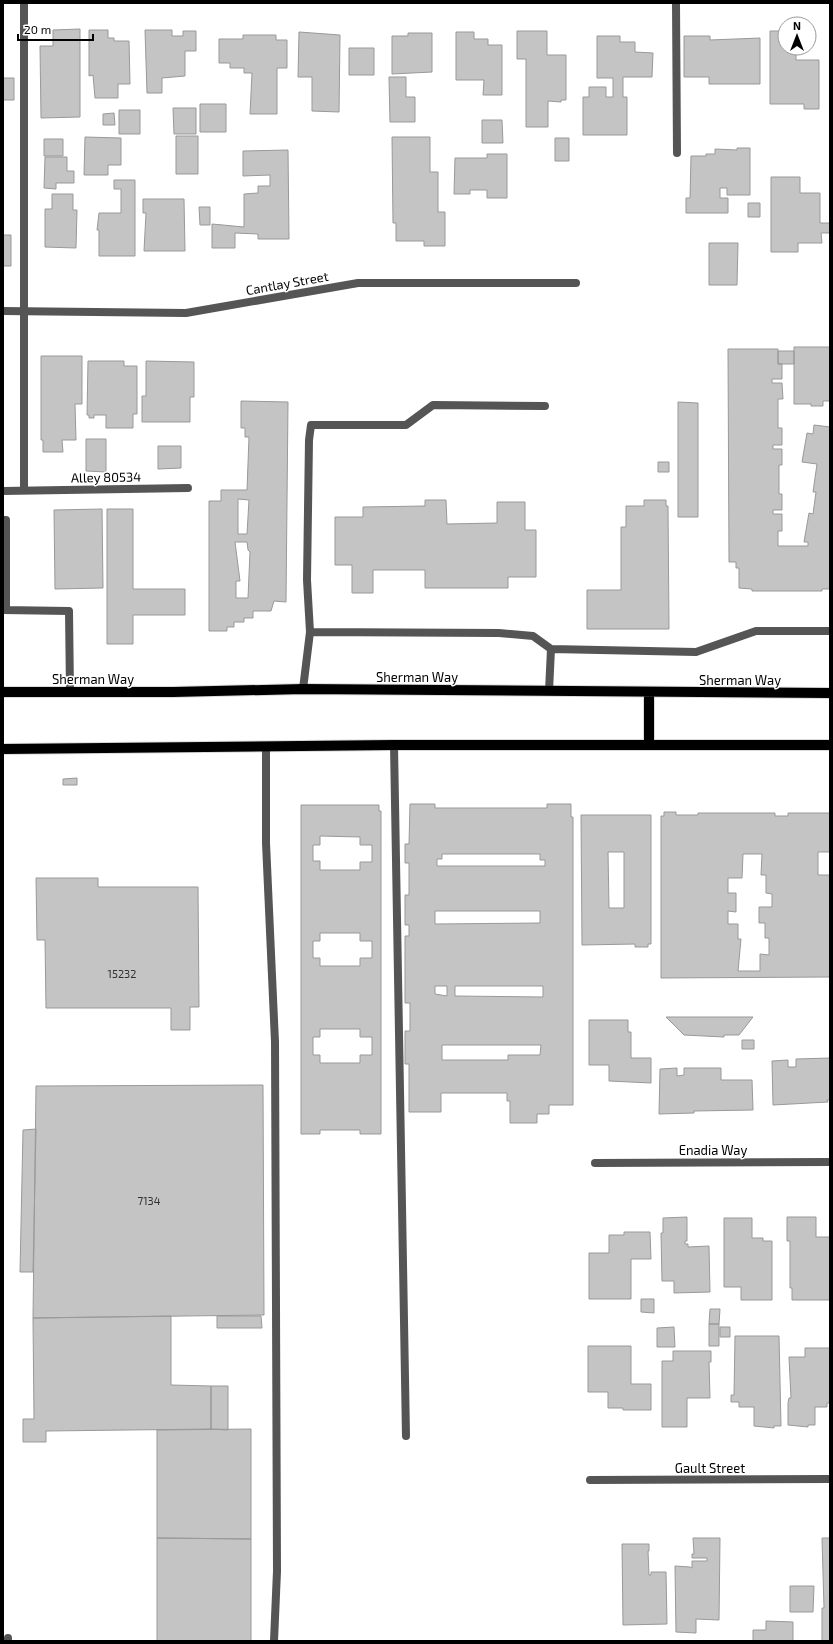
<svg xmlns="http://www.w3.org/2000/svg" width="833" height="1644" viewBox="0 0 833 1644" font-family="'Exo 2',sans-serif">
<style>
.building{fill:#c4c4c4;stroke:#999;fill-rule:evenodd}
.lines{fill:none;stroke-linecap:round;stroke-linejoin:round}
.primary-casing{stroke:#dbdbdb;stroke-width:12}
.lane{stroke:#555;stroke-width:8}
.street{stroke:#555;stroke-width:8}
.primary{stroke:#000;stroke-width:10}
.labels{text-anchor:middle;stroke-width:3;stroke-linejoin:round;paint-order:stroke}
.number-label{font-size:11px;fill:#313131}
.street-label{font-size:13px;fill:#000;stroke:#fff}
</style>
<rect width="100%" height="100%" fill="#fff"/>
<path class="building" d="M80,29V117L41,118L40,46H53V30Z
M89,30H108V38H114V41H129L130,84H118V98H95L93,75L89,76Z
M145,30H172V36H183V31H196V51H185V76L162,78V93H147Z
M517,31H547V55H566V100H561V102L548,101V127H526V59H517Z
M770,31H785V48H796V60H819V109H804V104H770Z
M299,32L340,35L339,112L312,111V77H298Z
M456,32H474V39H488V45H502V95H483L484,80H456Z
M408,33H432V72L392,74V36H408Z
M243,35H276V40H287V68H277V114H250L252,73H244V68H230V63H219V39H243Z
M597,36H620V42H635V52L653,53L652,77H623V97H627V135H583V97H589V87H606V97H613V78H597Z
M684,36H710V40L760,38V84H709V77H684Z
M349,48H374V75H349Z
M389,77H406V97H415V122H390Z
M3,78H14V100H3Z
M200,104H226V132H200Z
M173,108H196V134H174Z
M119,110H140V134H119Z
M114,113L115,125H103V114Z
M482,120H502L503,143H482Z
M176,136H198V174H176Z
M85,137L121,138V165H108V175H84Z
M392,137H430V172H438V212H445V246H424V241H396V223H393Z
M555,138H569V161H555Z
M44,139H63V156H44Z
M737,148H750V195H727V188H720V198H728V213H686V198H690L691,156H706V154H715V149L737,150Z
M288,150L289,239H258V234L235,233V248H212V224L244,227V194L258,193V186H270V175L243,176V151Z
M487,154H507V198H487V190H470V194H454L455,158H487Z
M45,157H67V171H74V183H56V189L44,188Z
M771,177H800V193H820V223H830V233H821L822,243H798V252H771Z
M114,180H135V256H99V230H97L99,213H121V189H114Z
M52,194H73V210H77L76,248L45,247V209H52Z
M143,199H184L185,251H144L146,213H143Z
M748,203H760V217H748Z
M199,207H210V225H200Z
M3,235H11V266H3Z
M709,243H738L737,285H709Z
M794,347H830V401H823V406H811V404H794Z
M728,349H778V364H782V379H772V383H782L783,399H778V428H782V445H773V449H782V465H779V494H782V510H773V514H782V531H778V546H808V542H804L809,513L813,514L816,492H813L817,464L802,462L807,433L813,434L814,425L830,427V589H822V591H752V589L739,588V568H736V562H729Z
M778,351H794V364H778Z
M41,356H82V404H75L76,440H62L63,452H43V440H41Z
M88,361H124V366H137V414H133V428H106V415H94V418H89V415H87Z
M146,361L194,362V397H190V422H142V396H146Z
M241,401L288,402L286,602L274,601L271,611H253V618H244V622H234V627H227V631H209V501H221V490H247L249,437H245V428H241ZM238,499L249,500L247,534H238ZM235,542H247L248,550L250,552L248,598H236V581H240Z
M678,402L698,403V517H678Z
M86,439H106V472L86,471Z
M158,446H181V468L158,469Z
M658,462H669V472H658Z
M425,500H446L447,524L497,523V502H525V530H536V577H508V588H425V570H373V593H352V565H335V517H363V507L425,506Z
M644,500H666V506H668L669,629H587V590H621V527H626V506H644Z
M102,509L103,588L55,589L54,510Z
M107,509H133V589H185V615H133V644H107Z
M77,778V785H63V779Z
M410,804H435V808H547V804H571V817H573V1105H549V1114H537V1123H510V1101H507V1093H441V1112H409V1064H405V1031H410V1003H405V936H409V925H405V895H409V863H405V844H409ZM442,854H540V860H545V866H437V859H442ZM435,911H540V923L435,924ZM435,986H447V996L435,994ZM455,986H543V997L455,996ZM442,1045H541L540,1055H508V1060H442Z
M301,805H379V811H381V1134H360V1130H320V1134H301ZM320,836L360,837V845H372V862H360V870H320V861H313V845H320ZM320,933H360V941H372V958H360V966H320V958H313V941H320ZM320,1029H360V1037H372V1055H360V1063H320V1055H313V1037H320Z
M664,812H676V815H698V813H775V816H788V813H830V852H818V875H830V977L661,978V816H664ZM743,854H762L761,875H766V893L772,894V907H759V923H765V938H769V955L760,954V971H738L741,939H738V924H728V911L736,912V893H728V878H742Z
M581,815H651V944H648V947H635V944L582,945ZM608,852H624V908H609Z
M36,878H98V887H198L199,1007H190V1030H171V1008H46L45,940H37Z
M666,1017H753L739,1035H724V1037L684,1035Z
M589,1020H628V1032H631V1058H651V1083L609,1081V1065H589Z
M742,1040H754V1049H742Z
M830,1058V1100H827L828,1102L773,1105L772,1061L788,1060V1067H796V1059Z
M677,1068V1076L684,1075V1068H721V1080H752L753,1110L694,1111V1113L659,1114L660,1069Z
M263,1085L264,1315L33,1318L36,1086Z
M36,1129L33,1272H20L23,1130Z
M687,1217V1241H685V1244H688V1247L709,1246L710,1292L674,1293V1281H662L661,1233H663V1218Z
M787,1217H816V1237H830V1300H792V1288H790V1241H787Z
M724,1218H752V1238H763V1241H772V1300H741V1287H724Z
M624,1232H650L651,1259H631V1299H589V1253H609V1235H624Z
M641,1299H654V1313L641,1312Z
M710,1309H720L719,1324H709Z
M171,1316V1385L211,1386V1429L46,1431V1442H23V1419H34L33,1318Z
M217,1316H261L262,1328H217Z
M709,1324H719V1346H709Z
M674,1327L675,1347H657V1328Z
M720,1327H730V1337H720Z
M735,1336H779L781,1426H774V1428L754,1426V1407H739V1402H731V1395H734Z
M588,1346H631V1384H651V1410H623V1408H608V1392H588Z
M805,1348H830V1403H827V1407H815V1425H808V1427L788,1425V1403L789,1398H791L789,1357H805Z
M673,1351H711V1362H709L710,1398H687V1427H662V1361H673Z
M211,1386H228V1430L211,1429Z
M251,1429V1539L157,1538V1430Z
M157,1538L251,1539V1641H157Z
M693,1538H720L719,1620L696,1619V1633L676,1632L675,1566L690,1567L692,1568V1561H707V1558H692V1554H694Z
M822,1538H830V1641H822V1608H824Z
M622,1544H649V1551H648L649,1575H651V1572H666L667,1624L623,1625Z
M790,1586H814L813,1612H790Z
M766,1621L793,1622V1641H753V1630H766Z"/>
<g class="lines">
<g class="primary-casing">
<path id="primary" d="M3,692H173L303,689L830,693
M649,693V744
M3,749L394,745H830"/>
</g>
<path class="lane" d="M24,3V490
M676,3L677,153
M3,491L188,488
M3,520H6V610
M3,610L69,611L70,692
M310,632L307,580L309,440L311,425H406L433,405L545,406
M303,689L310,632L499,633L533,636L551,649L696,652L756,631H830
M549,691L551,649
M394,745L406,1436
M266,746V843L275,1042L277,1571L274,1641
M8,1641V1638"/>
<path class="street" d="M3,311L186,313L358,283H576
M595,1163L830,1162
M590,1480L830,1479"/>
<use href="#primary" class="primary"/>
</g>
<g class="labels">
<g class="number-label">
<text x="122" y="978">15232</text>
<text x="149" y="1205">7134</text>
</g>
<g class="street-label">
<text transform="translate(287 283) rotate(-10)" y="5">Cantlay Street</text>
<text transform="translate(106 477) rotate(-1)" y="5">Alley 80534</text>
<text x="417" y="682">Sherman Way</text>
<text x="93" y="684">Sherman Way</text>
<text x="740" y="685">Sherman Way</text>
<text x="713" y="1155">Enadia Way</text>
<text x="710" y="1473">Gault Street</text>
</g>
</g>
<rect width="833" height="1644" fill="none" stroke="#000000" stroke-width="8"/>
<g transform="translate(797 36)"><circle r="19" fill="#ffffff" stroke="#999999"/>
<path d="M0-3L7 15L0 10L-7 15Z" fill="#000000"/>
<text y="-6" font-size="11" font-weight="bold" text-anchor="middle" fill="#000000">N</text>
</g>
<path d="M18 34v6h75v-6" fill="none" stroke="#000000" stroke-width="2"/>
<text x="24" y="34" font-size="12" fill="#000000" stroke="#ffffff" stroke-width="3" paint-order="stroke">20 m</text>
</svg>
